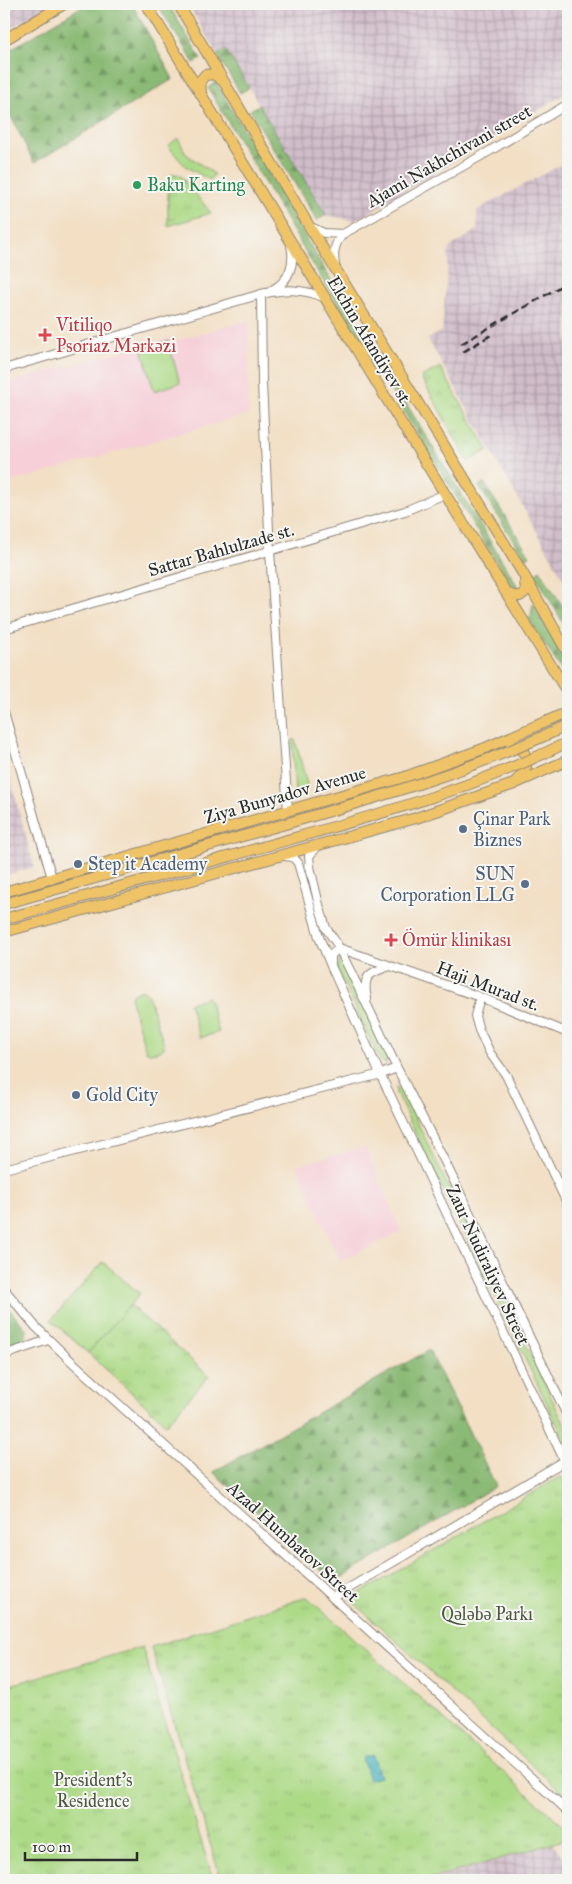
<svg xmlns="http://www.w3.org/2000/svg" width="572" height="1884" viewBox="0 0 572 1884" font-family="'IM FELL Great Primer',serif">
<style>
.built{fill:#f6cfd8}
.industrial{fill:url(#industrial-grid)}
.green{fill:#adda87;stroke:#6c8259}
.forest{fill:url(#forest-firs);stroke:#5a7250}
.park{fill:url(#park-tufts);stroke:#6c8259}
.water{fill:url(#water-waves);stroke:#387076}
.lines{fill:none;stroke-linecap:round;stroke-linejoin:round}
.minor-casing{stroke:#8e8578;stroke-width:10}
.major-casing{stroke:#8e8578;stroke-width:12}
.minor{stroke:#fff;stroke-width:8}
.major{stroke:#efc469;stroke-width:10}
.rail{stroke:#2b2b2b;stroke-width:2.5;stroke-dasharray:8 4;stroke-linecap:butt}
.major-bridge-casing{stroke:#8e8578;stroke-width:12;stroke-linecap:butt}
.major-bridge{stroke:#efc469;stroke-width:10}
.leisure-dot{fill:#2e9e5b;stroke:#f6f6f2;stroke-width:2}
.health-dot{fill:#e0444e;stroke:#f6f6f2;stroke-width:2}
.service-dot{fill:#5c6f8a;stroke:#f6f6f2;stroke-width:2}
.labels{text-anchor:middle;stroke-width:4;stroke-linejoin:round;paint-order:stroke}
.street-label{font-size:18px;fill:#2b2b2b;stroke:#f6f6f2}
.leisure-label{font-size:18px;fill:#27864d;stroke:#f6f6f2;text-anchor:start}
.health-label{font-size:18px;fill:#be3a42;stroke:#f6f6f2;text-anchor:start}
.service-label{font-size:18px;fill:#4e5e75;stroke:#f6f6f2;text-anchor:start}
.park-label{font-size:18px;fill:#4c5742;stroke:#f6f6f2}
</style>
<defs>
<pattern id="industrial-grid" width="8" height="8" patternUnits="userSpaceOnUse" patternTransform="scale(1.25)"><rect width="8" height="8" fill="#d1bdca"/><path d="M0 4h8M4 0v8" fill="none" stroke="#aa9aa4"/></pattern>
<pattern id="forest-firs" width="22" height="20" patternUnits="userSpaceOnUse" patternTransform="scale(1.25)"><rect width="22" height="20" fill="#8aba74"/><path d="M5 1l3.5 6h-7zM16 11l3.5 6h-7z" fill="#71975f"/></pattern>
<pattern id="park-tufts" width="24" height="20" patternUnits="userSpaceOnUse" patternTransform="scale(1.25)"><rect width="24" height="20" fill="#adda87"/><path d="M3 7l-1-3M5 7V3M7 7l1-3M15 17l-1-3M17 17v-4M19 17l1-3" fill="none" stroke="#95bb75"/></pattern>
<pattern id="water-waves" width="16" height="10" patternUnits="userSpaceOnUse" patternTransform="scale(1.25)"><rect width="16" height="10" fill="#46b4c0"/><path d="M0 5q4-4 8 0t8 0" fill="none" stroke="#3b939c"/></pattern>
</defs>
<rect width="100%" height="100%" fill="#f6f6f2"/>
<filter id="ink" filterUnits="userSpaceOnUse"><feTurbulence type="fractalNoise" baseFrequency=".02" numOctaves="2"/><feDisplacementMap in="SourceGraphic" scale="10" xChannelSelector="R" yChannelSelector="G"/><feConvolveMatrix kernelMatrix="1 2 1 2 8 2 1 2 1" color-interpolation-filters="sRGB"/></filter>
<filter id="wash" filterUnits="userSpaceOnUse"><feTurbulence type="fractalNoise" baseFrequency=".0096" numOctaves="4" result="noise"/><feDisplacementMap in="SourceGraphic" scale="20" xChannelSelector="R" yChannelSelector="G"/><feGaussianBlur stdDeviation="1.12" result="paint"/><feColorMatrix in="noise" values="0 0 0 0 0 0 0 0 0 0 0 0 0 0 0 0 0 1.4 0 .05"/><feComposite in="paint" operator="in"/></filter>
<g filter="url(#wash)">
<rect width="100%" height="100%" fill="#f2dfc4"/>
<path class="built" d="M249,320L248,414L4,484V384L170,338L171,342Z
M365,1147L401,1232L340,1261L297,1165Z"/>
<path class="industrial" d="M4,4H52L4,32Z
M188,4H568V92L355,221L326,215L226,50L217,54Z
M568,161V587L428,339L442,331L449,248L477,230V210Z
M4,755L34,867L4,876Z
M553,1844L568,1863V1880H433V1879Z"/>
<path class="green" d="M178,138L186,154L214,174L210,180L185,166L168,146Z
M168,341L180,383L154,391L142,348Z
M292,740H295L308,788L295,792Z
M341,958L387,1057L386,1064L380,1060L337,969Z
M140,991H144L148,994L164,1045V1048L160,1051L151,1053L146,1051L131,1000L132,994Z
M208,997L219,1032L200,1038L189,1003Z
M396,1087L402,1091L568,1432V1447L396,1093Z
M103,1262L140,1294L88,1353L51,1320Z"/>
<path class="forest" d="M86,4H132L173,79L34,163L4,102V53Z
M157,4H168L201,59L194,63Z
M226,50L249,88L240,93L217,54Z
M216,82L317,257L518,587L513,589L311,261L208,88Z
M259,105L326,215L317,220L250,110Z
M484,483L530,556L525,559L479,486Z
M540,570L568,615V631L535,574Z
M533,603L568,666V680L528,618L531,615Z
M4,1303L26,1329L27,1333L24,1339L4,1345Z
M429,1350L496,1486L334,1582L213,1472Z"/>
<path class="park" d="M175,174L180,175L211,213L168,226V180L171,175Z
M440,367L488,450L468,461L421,377Z
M130,1305L209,1376L166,1424L88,1353Z
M561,1476L568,1491V1798L350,1599Z
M307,1597L568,1830V1839L427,1880H221L151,1647Z
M142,1647L213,1880H4V1687Z"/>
<path class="water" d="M373,1755L380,1777L369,1780L362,1758Z"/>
</g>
<g filter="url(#ink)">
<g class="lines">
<g class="minor-casing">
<path id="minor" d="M309,226L324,233L343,234
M335,266C333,252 334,244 343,234L488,152L568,104
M272,290C290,281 295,263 291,245
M261,294L262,383L270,551L288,811
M4,369L261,294C286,289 301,288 325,298
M4,629L405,511L445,494
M4,712L52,878
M317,847L309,856L310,867L319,905L326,928L337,944L369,1009L397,1068L446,1164L568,1417
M284,856L293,857L298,863L319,937L331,966L374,1061L568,1468
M331,963V955L339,948L480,997L568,1033
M480,997L475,1016L479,1030L490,1053L506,1075L568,1205
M367,999C362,975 369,973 390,966
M4,1169L381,1074L397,1068
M4,1289L36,1327L70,1360L568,1811
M4,1355L48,1340
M334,1597L568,1459"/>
</g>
<g class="major-casing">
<path id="major" d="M146,4L408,434L568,693
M178,4L309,226L522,572L568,653
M4,40L64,4
M201,93L200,81L205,75L214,74L223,81
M507,593L513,596H520L526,591L525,580
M511,745C532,751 530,769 516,781
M4,892L405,777L483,749L568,712
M4,904L222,842
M4,919L227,857
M4,932L416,818L514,784L568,760"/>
</g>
<use href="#minor" class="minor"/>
<use href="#major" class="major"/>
<path class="rail" d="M461,344L568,282
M463,352L491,335"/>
<g class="major-bridge-casing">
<path id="major-bridge" d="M222,842C340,808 457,778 568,725
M227,857C342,824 460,796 568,742"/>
</g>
<use href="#major-bridge" class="major-bridge"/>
</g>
</g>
<circle class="leisure-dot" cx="137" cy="185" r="5"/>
<g class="health-dot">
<path d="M42.5 327.5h5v5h5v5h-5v5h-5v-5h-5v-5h5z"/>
<path d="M388.5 932.5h5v5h5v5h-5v5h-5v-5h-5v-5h5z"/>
</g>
<g class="service-dot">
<circle cx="463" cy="829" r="5"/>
<circle cx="78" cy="864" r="5"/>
<circle cx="525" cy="884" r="5"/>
<circle cx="76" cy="1095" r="5"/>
</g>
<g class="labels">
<g class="street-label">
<text transform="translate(449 156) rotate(-30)" y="6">Ajami Nakhchivani street</text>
<text transform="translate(370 341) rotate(59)" y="6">Elchin Afandiyev st.</text>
<text transform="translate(221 550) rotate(-16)" y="6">Sattar Bahlulzade st.</text>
<text transform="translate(285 795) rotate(-16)" y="6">Ziya Bunyadov Avenue</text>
<text transform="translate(488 986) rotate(21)" y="6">Haji Murad st.</text>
<text transform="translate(488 1265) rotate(65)" y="6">Zaur Nudiraliyev Street</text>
<text transform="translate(293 1542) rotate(42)" y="6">Azad Humbatov Street</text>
</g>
<g class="leisure-label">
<text x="147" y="191">Baku Karting</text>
</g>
<g class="health-label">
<text x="56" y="331">Vitiliqo<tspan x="56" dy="21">Psoriaz Mərkəzi</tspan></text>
<text x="402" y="946">Ömür klinikası</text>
</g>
<g class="service-label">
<text x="473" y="825">Çinar Park<tspan x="473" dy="21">Biznes</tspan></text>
<text x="88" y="870">Step it Academy</text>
<text x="515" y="880" text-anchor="end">SUN<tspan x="515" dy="21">Corporation LLG</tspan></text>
<text x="86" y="1101">Gold City</text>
</g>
<g class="park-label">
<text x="487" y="1620">Qələbə Parkı</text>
<text x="93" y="1786">President's<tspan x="93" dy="21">Residence</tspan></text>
</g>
</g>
<rect width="572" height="1884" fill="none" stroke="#f6f6f2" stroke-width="20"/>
<path d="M25 1852v8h112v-8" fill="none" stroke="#2b2b2b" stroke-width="2.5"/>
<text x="32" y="1852" font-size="15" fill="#2b2b2b" stroke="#f6f6f2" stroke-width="4" paint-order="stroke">100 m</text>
</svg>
